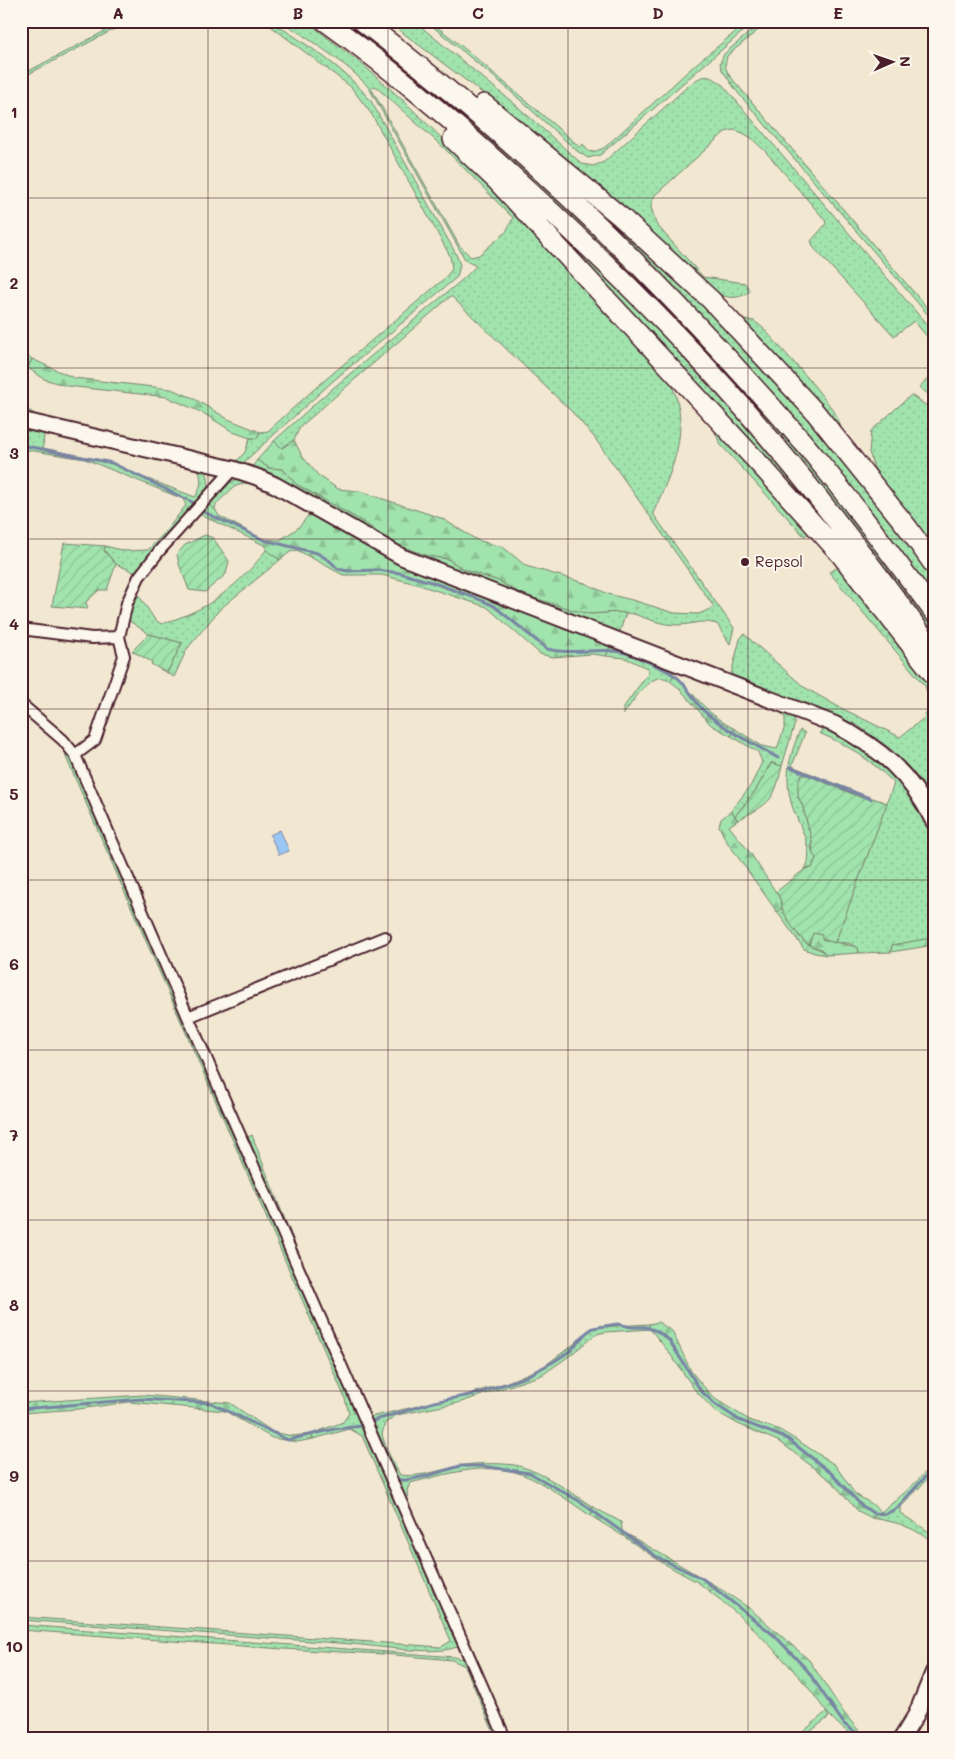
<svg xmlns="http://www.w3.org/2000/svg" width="955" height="1759" viewBox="0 0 955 1759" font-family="Mali,sans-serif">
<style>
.grass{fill:url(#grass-dots);stroke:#76816c;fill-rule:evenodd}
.forest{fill:url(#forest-firs);stroke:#76816c}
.garden{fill:url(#garden-furrows);stroke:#76816c}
.water{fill:#99c7f4;stroke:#7984a4}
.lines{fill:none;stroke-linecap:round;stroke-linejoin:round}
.stream{stroke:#7984a4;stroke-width:3}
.street-casing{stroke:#4a1f2b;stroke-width:14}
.secondary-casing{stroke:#4a1f2b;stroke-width:19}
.highway-casing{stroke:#4a1f2b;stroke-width:22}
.street{stroke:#fbf7ec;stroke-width:10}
.secondary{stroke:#fbf7ec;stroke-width:15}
.highway{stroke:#fbf7ec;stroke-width:19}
.grid{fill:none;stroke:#4a1f2b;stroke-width:1;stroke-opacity:0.55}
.poi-dot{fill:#4a1f2b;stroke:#fbf7ec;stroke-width:2}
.labels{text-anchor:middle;stroke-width:4;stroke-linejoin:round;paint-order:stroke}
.poi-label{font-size:15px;fill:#4a1f2b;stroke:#fbf7ec;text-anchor:start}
.neatline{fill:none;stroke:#4a1f2b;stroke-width:2}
.grid-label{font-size:16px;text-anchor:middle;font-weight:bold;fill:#4a1f2b}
</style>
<defs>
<pattern id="grass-dots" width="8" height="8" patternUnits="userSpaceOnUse" patternTransform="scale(1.25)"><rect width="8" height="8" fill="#a1e3ad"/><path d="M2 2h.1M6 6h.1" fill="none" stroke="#8cc295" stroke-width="1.8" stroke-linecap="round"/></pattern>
<pattern id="forest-firs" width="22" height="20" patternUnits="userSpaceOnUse" patternTransform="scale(1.25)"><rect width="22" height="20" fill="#a1e3ad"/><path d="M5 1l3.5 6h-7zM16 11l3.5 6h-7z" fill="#8cc295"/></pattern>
<pattern id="garden-furrows" width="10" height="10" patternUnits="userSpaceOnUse" patternTransform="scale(1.25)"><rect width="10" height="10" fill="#a1e3ad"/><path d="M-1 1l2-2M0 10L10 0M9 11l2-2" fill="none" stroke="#8cc295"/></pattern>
</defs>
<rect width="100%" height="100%" fill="#f2e8d2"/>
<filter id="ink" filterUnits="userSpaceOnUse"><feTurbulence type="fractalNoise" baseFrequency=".02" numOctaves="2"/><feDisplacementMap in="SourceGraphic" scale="10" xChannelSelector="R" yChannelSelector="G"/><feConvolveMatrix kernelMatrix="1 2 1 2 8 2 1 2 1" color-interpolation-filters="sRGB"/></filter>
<g filter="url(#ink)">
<path class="grass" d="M124,21H130L21,78V75Z
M264,21H271C307,45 344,67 371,101L456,254L460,265L457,277L333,381L243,463L237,464L21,416V352L32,359L28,368L22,369V397L24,407L36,415L232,461L238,460L245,452L250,438H257L260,432L268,431L312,391L445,278L452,269L450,256L372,115L351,87Z
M281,21H306L362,64L405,102L514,209L663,368C667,376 672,384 675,393C689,435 671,473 654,511V515L734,628L730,644L717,624C698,619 694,625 677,625C662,625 648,619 634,614L636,601L674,613L699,614L714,607L594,437L572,412L451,296L300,427L294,440L282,448L274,441L320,399L463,279L476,266L466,261L369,88C349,64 308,39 281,21ZM375,86L444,148L513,218L506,232L479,255L471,257L459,245L371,88Z
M337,21H351L417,74L498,141L654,290L800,452L895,571L934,625V639L748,403Z
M387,21H414L517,106L582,164L593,166L604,162L688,86C702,75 706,73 721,83L934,333V345L914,321L894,336L814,248L811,241L826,224L825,220L765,151L750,137L743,133L734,130L725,132L654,196L651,207L656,224L703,277L745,283L750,291C738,301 724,298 711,290L509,113Z
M426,21H430L470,53L580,147L583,144L588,151L593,152L604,148L697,63L749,21H755L600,155L588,158L577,151L499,81Z
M763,21H769L727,56L725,66L729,75L934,316V322L738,93L722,70L720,63L724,54Z
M573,182L701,300L793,395L934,573V596C874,516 813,437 745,363C689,301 629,242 569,184Z
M531,207L636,307L731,410L825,521L877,592Z
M747,320L754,321L763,328L807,377L834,411L841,427L839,428L742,322Z
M934,373V399L919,387Z
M911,395L934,411V551L874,468L869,452L871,431Z
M716,427L810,533L804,536L720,444L715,432Z
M23,428L201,468C209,473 209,480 208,489L156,547L136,573L116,564L104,550L105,546L125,551L148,550L166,531L186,505L183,499L85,459L21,449V440L24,438ZM44,433L185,465L199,471C202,481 201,489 195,497L132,473L106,461L43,448Z
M257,460L269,468L283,469L296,484L365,523L392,543L428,556L448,559L463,569L499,581L521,594L591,614L616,612L626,613L620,631L615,633L421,561L256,470L253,466Z
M239,478H247L317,515L308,516V513L256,484L244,483L234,487L216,504L215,509L208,505L231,482Z
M266,550L280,560L220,609L187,649L174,677L167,673L182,643L149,634L128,620L138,594L155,620L162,624C173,620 185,616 195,611C221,599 250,573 266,550Z
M837,568L846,573L860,589L934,686V805L918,780L892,750L857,725L801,701L782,697L739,681L731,674L740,639L744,634L804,687L837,706L900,737L924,718L930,702L925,686L829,572Z
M611,644L793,715L795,723L782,766L771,763L756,790L735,816L731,811L751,785L762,762L758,752L731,736L735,729L762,746L777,749L785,726V717L781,713L672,669L674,675L670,681C652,667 633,702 623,715V708L649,672L647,668L625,658L606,656Z
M825,729L843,735L867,751L888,769L912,797L923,817L934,840V939L892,945L891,952L859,953L858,948L848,943H835L894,783C872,761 848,745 819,733Z
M800,730L805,733L792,766L864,795L863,798L807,775H801L798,797L802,804L812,841L811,848L816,858L812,868L805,869C817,850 795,820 791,802C784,774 790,755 800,730Z
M68,753L459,1643L457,1647C434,1656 378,1646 351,1644C241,1636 131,1628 21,1620V1617L441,1647L451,1641L362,1436L350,1429L313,1439L311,1434L343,1422L349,1413L344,1396L65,755Z
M782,908C789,920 797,938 809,945C817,949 820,948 827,955L815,953L804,949L777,912Z
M252,1135C288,1231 328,1324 370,1417L466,1395L505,1383L543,1367L574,1344L587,1331L600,1327L649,1324L650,1329L606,1332L596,1334L568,1357L542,1375L458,1403L397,1415L385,1423L382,1435L387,1450L400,1475C422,1478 444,1468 465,1465C477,1463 508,1463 519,1466C545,1473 570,1492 593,1507L591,1516C568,1501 546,1483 521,1474C486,1461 444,1475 410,1483L407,1491L409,1507L511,1738H507L244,1139Z
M934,1463V1472L900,1508V1513L934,1535V1542C909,1526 901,1523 872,1518C896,1502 915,1484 934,1463Z
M622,1531L716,1586L709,1591L699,1583L661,1562L623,1536Z
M21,1625L455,1657L463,1659L468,1664L501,1738H496L465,1666L452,1660L384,1654L283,1649L21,1630Z
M826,1712L829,1717L802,1738H796Z"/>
<path class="forest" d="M32,359L74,378L171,389L191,397L228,419L260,432L257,438H250L233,432L203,413L167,397L67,386L44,379L28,368Z
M294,440L302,456L318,475L338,489L359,491L441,518L477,540L503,547L526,566L585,583L608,594L636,601L634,614L616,612L591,614L573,610L521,594L499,581L463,569L448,559L428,556L392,543L365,523L296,484L283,469L269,468L257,460L274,441L282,448Z
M208,505L215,509L219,516L263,539L280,540L298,528L308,516L317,515L358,542L410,567L611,644L606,656L592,654L552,657L540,654L487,607L416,584L382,575H343L297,550L290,552L280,560L266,550V546L199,514Z
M674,675C695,694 709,717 735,729L731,736L711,725L680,689L670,681Z
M731,811L738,820L729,826L751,854L781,900L782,908L777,912L725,839L719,826L721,819Z
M813,932L822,935L823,939C835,943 846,943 858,948L859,953L827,955L821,949L809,945Z
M931,938L934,939V945L891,952L892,945Z
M658,1322L672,1331L691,1371L703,1386L715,1399L751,1421L778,1429L803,1444L835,1465L855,1494L872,1504L881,1512L872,1518L858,1511L831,1481L780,1442L738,1424L715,1411L695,1390L668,1351L650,1329L649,1324Z
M143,1395L230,1403L273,1432L292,1436L311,1434L313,1439L297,1442L272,1438L225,1411L129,1402L79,1409L21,1413V1403Z
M593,1507L621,1522L623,1536L591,1516Z
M716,1586L749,1608L809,1660L844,1713L860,1732L876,1738C870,1738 862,1739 857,1737C830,1724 819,1699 801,1679C772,1646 743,1617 709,1591Z"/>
<path class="garden" d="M205,535L213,538L229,561L226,574L205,592L189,590L179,564L177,554L185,545Z
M64,543L105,546L104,551L116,564L107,590H99L86,602L88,609L52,606Z
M149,634L182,643L167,673L151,664L152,662L132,651Z
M771,763L782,766C774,802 770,803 738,820L735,816L756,790Z
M801,775H807L862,798L864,795L887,803L835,943L822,939V935L813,933L809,945C799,937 785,919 782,907C781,901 780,897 776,892L805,869L812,868L816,858L813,854L812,841L802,804L798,797V783Z"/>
<path class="water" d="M280,830L289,851L279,855L270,835Z"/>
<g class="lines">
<path class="stream" d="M21,445L112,463L194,503
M204,512L264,540L317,553L330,561L338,569L348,571L377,570L400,573L431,582L476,598L494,606L547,649C572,656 600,646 626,653C638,657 668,670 678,678C688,687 694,701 704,711C726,730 752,743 778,758
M790,767L871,799
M21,1409L141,1399L211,1403L288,1440L335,1429L361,1426
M369,1422L434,1402L480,1393L525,1377L553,1362L570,1351L586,1333L593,1328L617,1324L632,1327H645L657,1331L669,1340L701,1391L715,1404L739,1420L788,1439L831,1473L861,1505L873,1513L886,1514L897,1508L934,1467
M372,1422L395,1475L399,1480H407L427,1476L460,1466H482L530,1473L579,1501L657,1557L703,1579L775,1636L807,1670L844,1724L863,1738"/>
<g class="street-casing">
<path id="street" d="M21,629L92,638L119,637
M21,704L63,740L75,755L188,1017L505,1738
M75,755L95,740L124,656L119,637L127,603L139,577L160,550L233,469
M188,1017L385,937"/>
</g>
<g class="secondary-casing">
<path id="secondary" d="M21,420L233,469L257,477L275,485L402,557L834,724C880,748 911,774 934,822
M902,1738L916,1715L934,1671"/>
</g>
<g class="highway-casing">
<path id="highway" d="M325,21C402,76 473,139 542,203C613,269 682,338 746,411C813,488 875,569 934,651
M362,21C492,120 611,232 722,352C755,389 790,425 821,464C860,512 897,562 934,612
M484,104L621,217L711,300L815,412L908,528L934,565
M453,139L496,180L765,470L841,555L934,675"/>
</g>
<use href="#street" class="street"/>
<use href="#secondary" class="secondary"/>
<use href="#highway" class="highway"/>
</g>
</g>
<path class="grid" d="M208,21V1738M388,21V1738M568,21V1738M748,21V1738M21,198H934M21,368H934M21,539H934M21,709H934M21,880H934M21,1050H934M21,1220H934M21,1391H934M21,1561H934"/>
<circle class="poi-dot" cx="745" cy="562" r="5"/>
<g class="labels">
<g class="poi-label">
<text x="755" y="567">Repsol</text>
</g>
</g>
<rect width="955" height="1759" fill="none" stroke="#fbf7ec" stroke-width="55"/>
<g transform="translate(892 62) rotate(88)" stroke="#fbf7ec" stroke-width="4" paint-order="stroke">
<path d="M0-4L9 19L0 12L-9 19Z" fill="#4a1f2b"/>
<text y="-8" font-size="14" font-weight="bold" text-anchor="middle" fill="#4a1f2b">N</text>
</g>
<rect x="28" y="28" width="900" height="1704" class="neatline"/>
<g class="grid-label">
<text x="118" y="19">A</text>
<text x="298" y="19">B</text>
<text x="478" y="19">C</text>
<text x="658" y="19">D</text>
<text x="838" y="19">E</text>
<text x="14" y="118">1</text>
<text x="14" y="289">2</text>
<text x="14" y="459">3</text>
<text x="14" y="630">4</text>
<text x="14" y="800">5</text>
<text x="14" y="970">6</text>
<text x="14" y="1141">7</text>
<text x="14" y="1311">8</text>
<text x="14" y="1482">9</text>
<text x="14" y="1652">10</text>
</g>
</svg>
